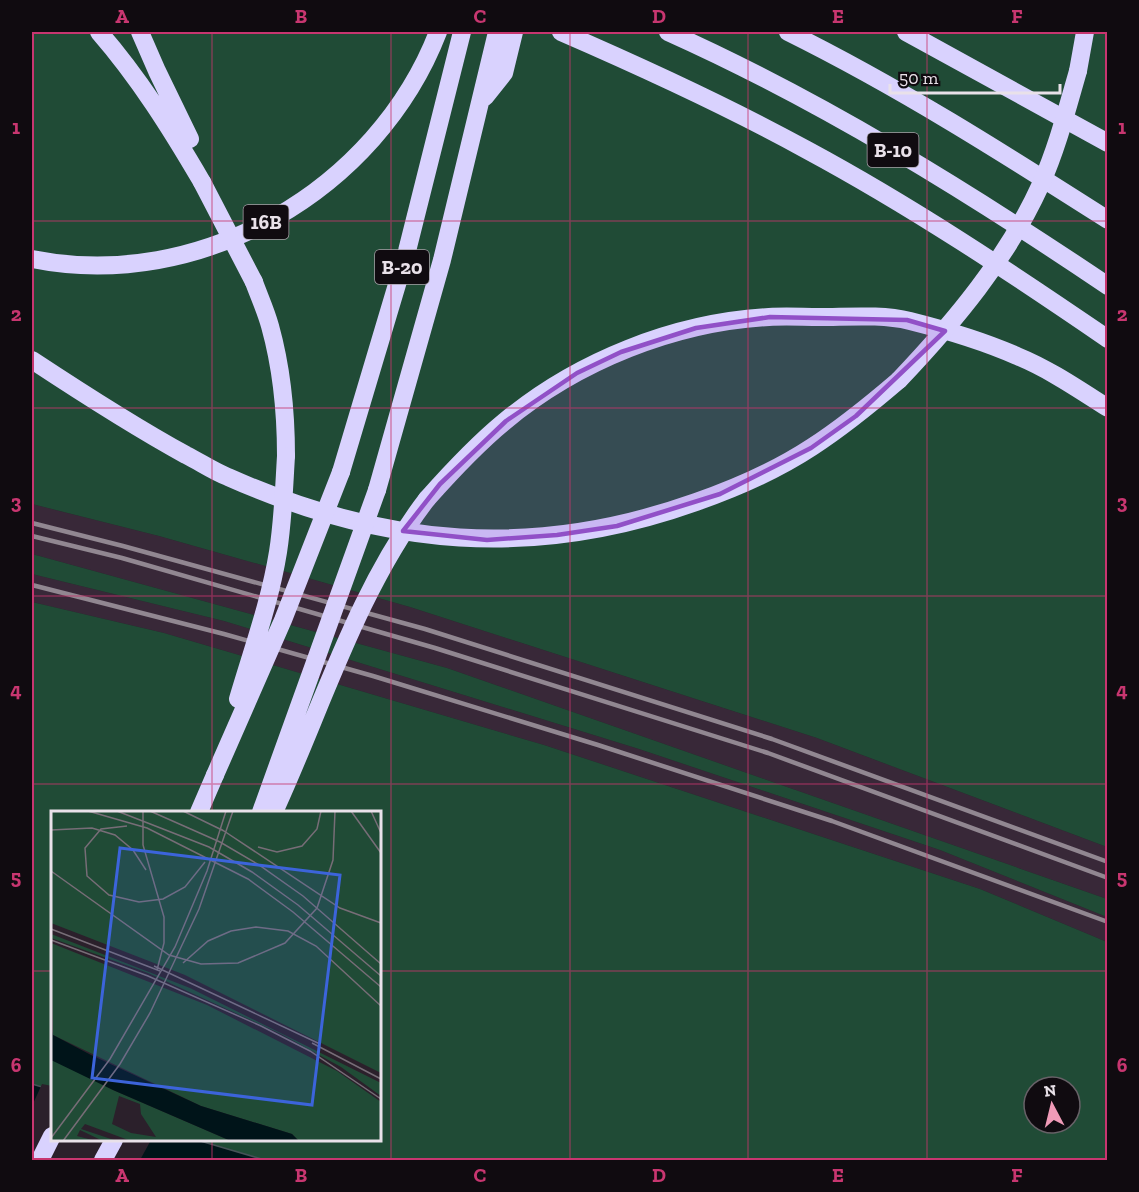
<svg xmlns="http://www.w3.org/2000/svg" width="1139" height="1192" viewBox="0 0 1139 1192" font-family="'Zilla Slab',serif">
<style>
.built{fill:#382838}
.green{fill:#204b36;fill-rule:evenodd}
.water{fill:#001419;stroke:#465257;stroke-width:1.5}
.pier{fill:#2b202b}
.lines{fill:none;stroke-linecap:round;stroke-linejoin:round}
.highway{stroke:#d9d2fe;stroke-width:18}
.rail{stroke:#918791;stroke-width:4.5}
.highway-bridge{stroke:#d9d2fe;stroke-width:18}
.marked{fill:#9150c7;fill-opacity:0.2;stroke:#9150c7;stroke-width:4.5;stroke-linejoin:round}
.grid{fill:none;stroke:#c83670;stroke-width:1.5;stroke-opacity:0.55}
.labels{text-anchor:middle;stroke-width:6;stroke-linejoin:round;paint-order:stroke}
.shield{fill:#100b10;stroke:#a8a1a8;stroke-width:1.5}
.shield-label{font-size:20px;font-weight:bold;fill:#e9e1e9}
.inset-road{fill:none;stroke:#776d77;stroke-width:1.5}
.view{fill:#3c64db;fill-opacity:0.15;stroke:#3c64db;stroke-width:3}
.inset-edge{fill:none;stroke:#e9e1e9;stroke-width:3}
.neatline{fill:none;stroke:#c83670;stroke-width:2}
.grid-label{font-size:20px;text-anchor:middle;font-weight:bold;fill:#c83670}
</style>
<rect width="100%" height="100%" fill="#2b202b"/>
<path class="built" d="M32,504L159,536L410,607L817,738L1107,847V899L447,668L32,554Z
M32,574L224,621L639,749L940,850L1107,917V942L980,889L544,745L164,633L32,602Z"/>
<path class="green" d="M32,32H1107V847L817,738L410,607L159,536L32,504Z
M32,554L447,668L1107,899V917L940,850L639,749L224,621L32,574Z
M32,602L164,633L544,745L980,889L1107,942V1160H265L197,1140H380V812H52V1090L32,1084ZM1034,1087H1070V1123H1034Z"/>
<path class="water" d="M32,1084L52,1090V1140H197L265,1160H32Z"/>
<path class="pier" d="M42,1084L52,1086V1140H151L140,1160H32V1106Z"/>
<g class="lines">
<path class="highway" d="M99,32C139,78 171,129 202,182
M140,32L157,71L190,139
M561,32C644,68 727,106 807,150C911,206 1010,272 1108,339
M668,32C822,101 967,191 1108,286
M788,32C899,87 1003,153 1108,220
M906,32L1108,143
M1078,71L1085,32
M485,97L504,73L514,32
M32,259C200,293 377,190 438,32
M254,282C259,296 266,311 270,326C282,369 286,412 286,456
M32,360C82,393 133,426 186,455C200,462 213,471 228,477C385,547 533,560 696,502C736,488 777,470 812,447C843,427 871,404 899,380
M341,472L407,251L462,32
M377,490L442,260L497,32
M427,499C451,472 476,445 504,422C577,361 675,322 769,317C786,316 803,317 819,317C848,317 881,314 910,321C946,330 983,341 1017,356C1049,369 1078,389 1108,408
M199,812L215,775
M40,1160L52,1136
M103,1160L114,1140"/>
<path class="rail" d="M32,523L123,546L425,629L772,739L1108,862
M32,536L122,558L435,648L768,753L1108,878
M32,585L224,634L373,676L598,745L832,821L1108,922"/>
<path class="highway-bridge" d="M202,182L254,282
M899,380C955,321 1007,259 1041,184C1057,148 1067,109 1078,71
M238,699C252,651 270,602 278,552C283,521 284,488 286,456
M215,775L283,620L341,472
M261,812L377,490
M274,812C322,708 357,590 427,499"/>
</g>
<path class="marked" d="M770,317L907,320L945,331L856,416L811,448L720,494L617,526L557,535L487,540L403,531L440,484L506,421L577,373L621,352L696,328Z"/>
<path class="grid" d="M212,32V812M391,32V1160M570,32V1160M748,32V1160M927,32V1160M32,221H1108M32,408H1108M32,596H1108M32,784H1108M32,971H52M380,971H1108M212,1140V1160"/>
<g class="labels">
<g class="shield">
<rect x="867.5" y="133" width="51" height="34" rx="4.5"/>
<rect x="243.5" y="205" width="45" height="34" rx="4.5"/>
<rect x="375" y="250" width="54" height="34" rx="4.5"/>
</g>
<g class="shield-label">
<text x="893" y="157">B-10</text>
<text x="266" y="229">16B</text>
<text x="402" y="274">B-20</text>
</g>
</g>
<g transform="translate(51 811)">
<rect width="330" height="330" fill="#2b202b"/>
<path d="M0,0H330V262L134,164L0,112ZM0,123L139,177L330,272V285L290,256L230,223L97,162L0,127ZM0,132L156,194L286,260L330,291V330H248L241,323L150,295L2,224ZM0,249L23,257L62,279L180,330H80L34,313L30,318L66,330H52L29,319L26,325L45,330H0ZM68,285L89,293L90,303L105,326L80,322L61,313Z" fill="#204b36" fill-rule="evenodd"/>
<path d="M0,217L2,224L40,244L150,295L241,323L248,330H180L62,279L0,249Z" fill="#001419"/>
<path class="inset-road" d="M37,0L96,17L197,68L242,101L330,176M66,0L158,36L201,61L247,94L330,165M92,0V34L113,106V132L106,159M99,0L169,31L208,54L252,85L330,153M132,0L173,20M300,0L330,42M320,0L330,22M76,15L50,18L34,37L36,65L58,84L88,91L112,88L134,76L154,51M170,18L289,97L330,112M0,19L41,17L64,24L82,39L95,59M207,36L226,41L251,35L266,18L270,0M0,60L118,144L150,153L187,152L234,132L266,97L282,49L284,0M0,118L109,160M0,129L97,165L210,215L259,240L330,288M132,152L157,130L180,120L205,116L237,120L265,135L330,195M103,155L269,233M261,232L330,268M0,327L59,248L124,136L156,60L175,0M12,330L69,253L99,202L148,98L182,0"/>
<path class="view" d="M69,37L289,64L261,294L41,267Z"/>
<rect width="330" height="330" class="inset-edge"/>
</g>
<rect width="1139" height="1192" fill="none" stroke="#100b10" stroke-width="66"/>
<g transform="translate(1052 1105) rotate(353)"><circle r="28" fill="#100b10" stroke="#676167" stroke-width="1.5"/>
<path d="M0-4.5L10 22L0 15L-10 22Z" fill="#f09ab7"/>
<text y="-9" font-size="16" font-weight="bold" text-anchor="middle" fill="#e9e1e9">N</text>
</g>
<path d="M890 84v9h170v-9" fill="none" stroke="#e9e1e9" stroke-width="3"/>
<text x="899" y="84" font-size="18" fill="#e9e1e9" stroke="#100b10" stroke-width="4.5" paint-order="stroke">50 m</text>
<rect x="33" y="33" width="1073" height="1126" class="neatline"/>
<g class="grid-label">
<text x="122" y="23">A</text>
<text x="301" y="23">B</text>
<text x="480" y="23">C</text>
<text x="659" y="23">D</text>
<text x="838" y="23">E</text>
<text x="1017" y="23">F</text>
<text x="16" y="134">1</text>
<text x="1122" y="134">1</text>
<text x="16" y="321">2</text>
<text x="1122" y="321">2</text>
<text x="16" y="509">3</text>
<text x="1122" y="509">3</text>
<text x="16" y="697">4</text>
<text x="1122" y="697">4</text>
<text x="16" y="884">5</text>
<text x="1122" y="884">5</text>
<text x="16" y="1072">6</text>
<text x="1122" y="1072">6</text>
<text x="122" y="1182">A</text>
<text x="301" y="1182">B</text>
<text x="480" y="1182">C</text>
<text x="659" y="1182">D</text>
<text x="838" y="1182">E</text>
<text x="1017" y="1182">F</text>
</g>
</svg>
